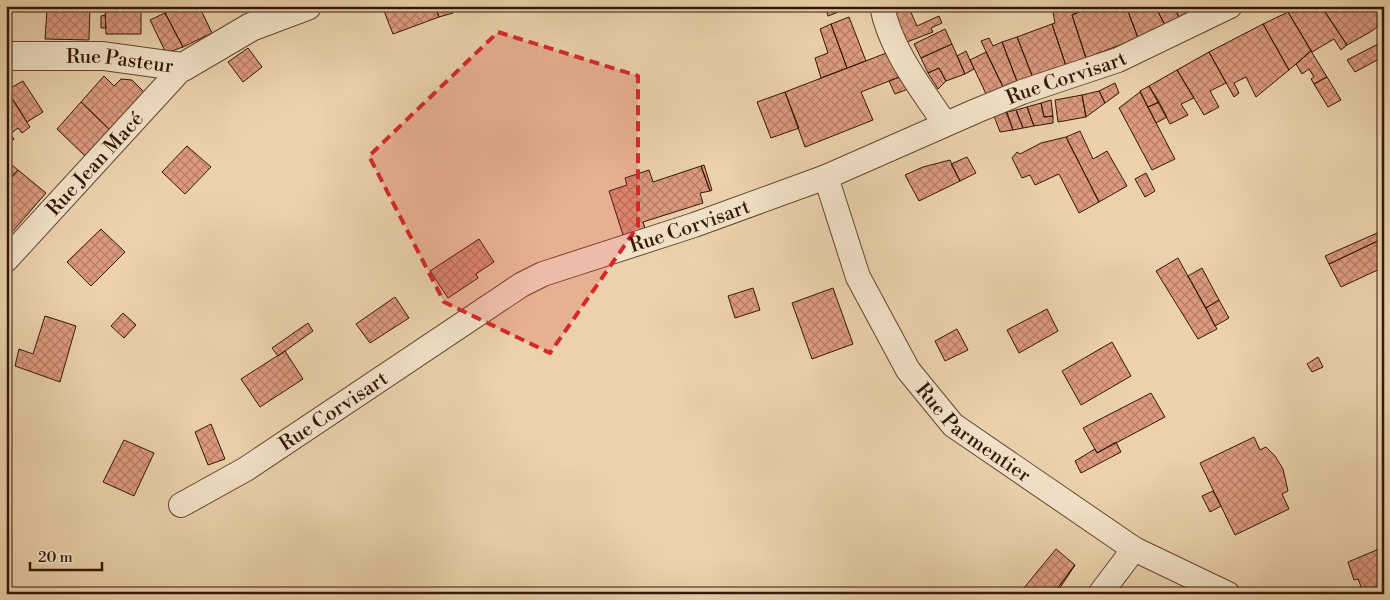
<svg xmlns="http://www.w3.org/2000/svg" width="1390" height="600" viewBox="0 0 1390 600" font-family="'Libre Bodoni',serif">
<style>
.building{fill:url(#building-cross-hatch);stroke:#351708}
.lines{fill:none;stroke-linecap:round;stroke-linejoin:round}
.minor-casing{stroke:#624631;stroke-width:26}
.tertiary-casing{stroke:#624631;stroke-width:30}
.minor{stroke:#f2e2c9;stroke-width:24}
.tertiary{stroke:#f2e2c9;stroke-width:28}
.marked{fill:#d62828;fill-opacity:0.2;stroke:#d62828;stroke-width:4;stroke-dasharray:10 6;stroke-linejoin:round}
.labels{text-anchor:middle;stroke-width:4;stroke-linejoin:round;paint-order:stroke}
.street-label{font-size:20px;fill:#351708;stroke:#f2e2c9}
</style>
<defs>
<pattern id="building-cross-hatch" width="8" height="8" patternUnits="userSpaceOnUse" patternTransform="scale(1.25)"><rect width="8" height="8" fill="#dd9a7f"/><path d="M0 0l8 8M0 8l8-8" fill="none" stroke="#b47d66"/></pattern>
</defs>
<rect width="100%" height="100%" fill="#ebd2ac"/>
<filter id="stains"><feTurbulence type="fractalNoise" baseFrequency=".004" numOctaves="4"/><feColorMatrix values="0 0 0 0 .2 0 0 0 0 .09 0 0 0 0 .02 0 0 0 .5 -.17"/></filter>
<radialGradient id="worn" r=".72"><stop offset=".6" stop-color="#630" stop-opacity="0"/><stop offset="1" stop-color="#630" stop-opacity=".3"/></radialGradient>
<path class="building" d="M56,6H90L89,40L45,39L47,9H56Z
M178,6H199L212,33L183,47L165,13Z
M382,6H435L439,17L393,34Z
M435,6H451L453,13L439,17Z
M825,6H854L828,16Z
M1078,6L1079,12L1072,15L1086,58L1066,66L1052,24L1055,23L1052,7Z
M1095,6H1126L1138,38L1086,58L1072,15Z
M1126,6H1155L1165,25L1138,38Z
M1155,6H1173L1179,17L1165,25Z
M1173,6H1202L1179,17Z
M1298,6H1321L1347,45L1341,50L1334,39L1312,52L1288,12Z
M1321,6H1384V21L1372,31L1347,45Z
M141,7V34H106L105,8Z
M909,8L917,26L939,16L942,23L931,28L933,32L907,42L893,14Z
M1288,12L1311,51L1289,70L1263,24Z
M165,13L183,47L166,53L150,20Z
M105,15L106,28H101V16Z
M849,17L866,61L847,68L831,24Z
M831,24L847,68L821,78L815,58L828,53L820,29Z
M1052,24L1066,66L1033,78L1017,37Z
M1263,24L1289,70L1256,97L1246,77L1234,83L1239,93L1234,97L1209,52Z
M945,29L952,44L921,58L914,44Z
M1017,37L1033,78L1018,84L1002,42Z
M989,38L993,46L1002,42L1018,84L1004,89L981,41Z
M1384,41V67L1379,59L1355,72L1347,60Z
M952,44L965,74L946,81L939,68L928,73L921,58Z
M248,48L262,67L243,82L228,62Z
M966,51L974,69L965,74L957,56Z
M1311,51L1327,77L1314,84L1311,79L1314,77L1309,69L1302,74L1296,64Z
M889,52L902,76L861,92L873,120L805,147L785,92Z
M986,52L1004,89L987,96L970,60Z
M1209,52L1226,83L1210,91L1219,107L1204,115L1177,70Z
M939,68L946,81L938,89L928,73Z
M1177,70L1194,98L1181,104L1188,115L1170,124L1149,86Z
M104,76L114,86L121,79L132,80L145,93L110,130L81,102Z
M902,76L908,89L895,94L889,81Z
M1327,77L1341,100L1328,107L1314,84Z
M23,81L43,112L27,122L7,90Z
M1115,83L1119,93L1105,103L1099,91Z
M1149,86L1159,102L1148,107L1140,91Z
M6,89L30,127L22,133L18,128L10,134L6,127Z
M1099,91L1105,103L1086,117L1082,95Z
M785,92L799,128L771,138L757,102Z
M1140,92L1175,159L1152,170L1119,108Z
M1082,95L1086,117L1058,122L1055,100Z
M1051,100L1053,116L1044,117L1041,103Z
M81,102L110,130L85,156L57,129Z
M1159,102L1167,117L1156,123L1148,107Z
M1041,103L1044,117L1053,116V123L1034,126L1027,107Z
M1027,107L1034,126L1023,128L1016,110Z
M1016,110L1023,128L1013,130L1007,112Z
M1006,112L1013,130L1000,132L994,116Z
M1080,131L1093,159L1107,151L1127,186L1099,202L1066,137Z
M10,134L14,139L6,144V137Z
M1066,137L1099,202L1079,213L1059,174L1035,185L1030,175L1022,178L1012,158L1017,152L1020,154L1041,143Z
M187,146L211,167L185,194L162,172Z
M967,157L976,173L960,181L951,164Z
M6,160L18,170L6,183Z
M950,160L960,181L919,201L905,175L923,167Z
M704,165L712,190L710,191L701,166Z
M701,166L710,191L700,193L703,203L643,222L645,228L637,235H623L609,191L627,185L625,178L649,170L653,182Z
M18,170L46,193L6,239V183Z
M1146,173L1155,191L1145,197L1135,179Z
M101,229L125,252L91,286L67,262Z
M1384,230V238L1329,264L1325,256Z
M1384,238V267L1341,287L1329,264Z
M479,239L494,262L476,274L478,278L448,298L430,271Z
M1178,258L1217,329L1198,339L1156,271Z
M1202,268L1219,300L1206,308L1188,276Z
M753,288L760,310L735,318L728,296Z
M833,288L853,344L812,359L792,303Z
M395,297L409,318L370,343L356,324Z
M1219,300L1229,318L1215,326L1206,308Z
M1047,309L1058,331L1019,353L1007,330Z
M123,313L136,325L124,338L111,326Z
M45,316L76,326L60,382L15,366L19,349L33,354Z
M308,323L313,331L278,356L272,348Z
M957,329L968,350L945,361L935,341Z
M1112,342L1131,376L1081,405L1062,371Z
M285,351L303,379L260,407L241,379Z
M1318,357L1323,367L1312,372L1307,364Z
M1151,393L1165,417L1097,453L1083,428Z
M211,424L225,459L208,465L195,432Z
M1254,437L1260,450L1266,447L1275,456L1283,469L1288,491L1282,494L1289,509L1235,535L1200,463Z
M124,440L154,453L134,496L103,482Z
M1116,442L1121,452L1081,473L1075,461L1095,449L1097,453Z
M1213,491L1221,506L1210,512L1202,496Z
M1056,549L1075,565L1053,594H1029L1023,589Z
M1379,549L1384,561V594H1364L1358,579L1354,580L1348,562Z
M1075,565L1056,594H1053Z"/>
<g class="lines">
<g class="minor-casing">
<g id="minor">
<path d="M882,6C890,49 921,88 945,124"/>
<path id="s1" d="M826,177L858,277L908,370L953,425L1134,549L1228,594"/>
<path id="s2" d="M6,260L183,67"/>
<path id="s3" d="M181,505L246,469L521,285L543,274L694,225L826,177L976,111L1022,92L1118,60L1230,6"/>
<path d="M1100,594L1134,549"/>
</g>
</g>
<g class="tertiary-casing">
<g id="tertiary">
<path id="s4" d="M6,56H103L183,67L251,27L307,6"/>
</g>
</g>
<use href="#minor" class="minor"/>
<use href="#tertiary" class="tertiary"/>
</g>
<path class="marked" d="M498,32L638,76V226L550,353L444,302L369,156Z"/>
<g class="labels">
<g class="street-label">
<text dy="7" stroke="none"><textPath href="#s4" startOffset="114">Rue Pasteur</textPath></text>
<text dy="7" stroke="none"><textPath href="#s3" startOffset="989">Rue Corvisart</textPath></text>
<text dy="7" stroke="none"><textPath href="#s2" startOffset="131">Rue Jean Macé</textPath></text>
<text dy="7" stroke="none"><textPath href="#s3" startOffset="584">Rue Corvisart</textPath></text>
<text dy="7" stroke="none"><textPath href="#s3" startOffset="179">Rue Corvisart</textPath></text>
<text dy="7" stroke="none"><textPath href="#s1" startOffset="302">Rue Parmentier</textPath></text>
</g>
</g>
<rect width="1390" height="600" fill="none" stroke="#ebd2ac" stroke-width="25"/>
<rect x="8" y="8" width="1375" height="585" fill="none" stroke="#351708" stroke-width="2.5"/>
<rect x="12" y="12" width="1365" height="575" fill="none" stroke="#351708"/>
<path d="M30 562v8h72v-8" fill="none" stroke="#351708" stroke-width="2.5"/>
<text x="38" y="562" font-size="15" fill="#351708" stroke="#f2e2c9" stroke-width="4" paint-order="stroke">20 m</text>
<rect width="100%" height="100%" filter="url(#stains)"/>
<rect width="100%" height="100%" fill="url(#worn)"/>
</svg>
